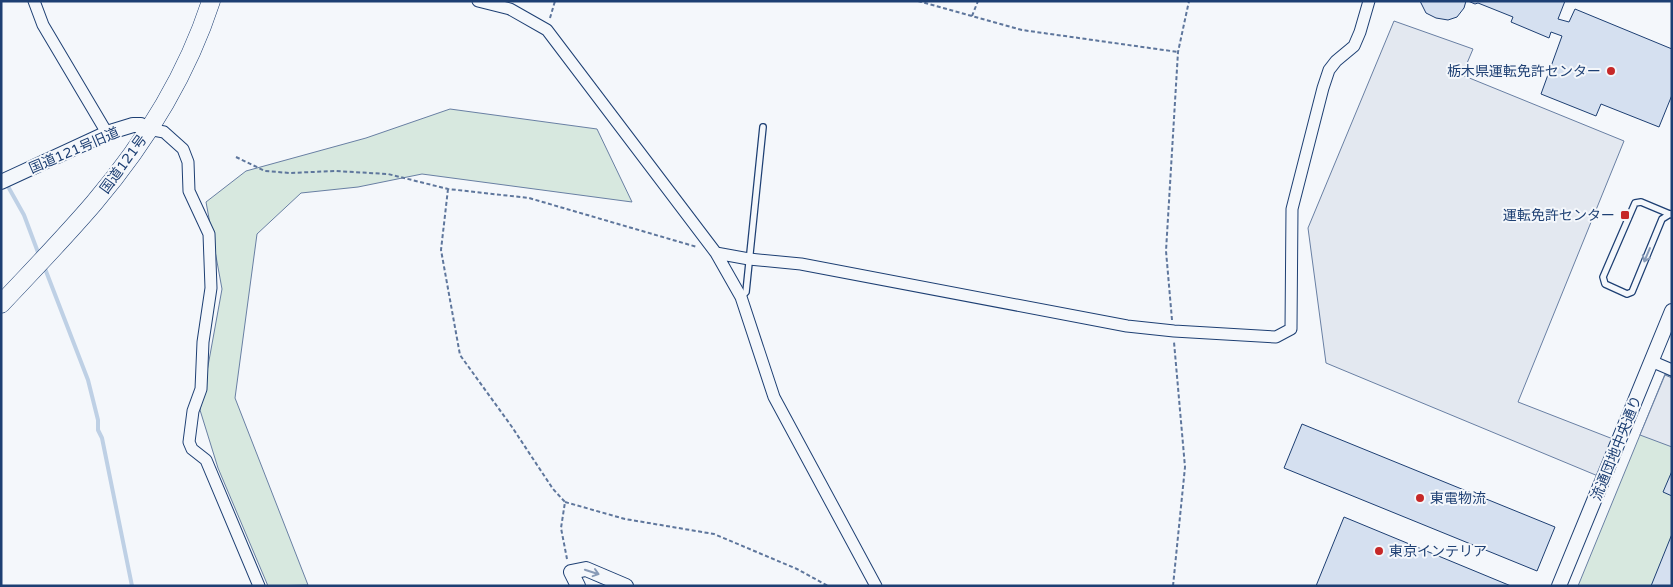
<svg xmlns="http://www.w3.org/2000/svg" width="1673" height="587" viewBox="0 0 1673 587" font-family="'Varela Round','Noto Sans JP',sans-serif">
<style>
.green{fill:#d7e8df;stroke:#687fa3}
.parking{fill:#e3e8f0;stroke:#687fa3}
.lines{fill:none;stroke-linecap:round;stroke-linejoin:round}
.stream{stroke:#bed0e5;stroke-width:4}
.building{fill:#d5e0f0;stroke:#1d3f73}
.service-casing{stroke:#1d3f73;stroke-width:8}
.minor-casing{stroke:#1d3f73;stroke-width:13}
.tertiary-casing{stroke:#1d3f73;stroke-width:16}
.trunk-casing{stroke:#1d3f73;stroke-width:19}
.path{stroke:#5e769c;stroke-width:2;stroke-dasharray:4 2.5;stroke-linecap:butt}
.service{stroke:#f4f7fb;stroke-width:5.5}
.minor{stroke:#f4f7fb;stroke-width:11}
.tertiary{stroke:#f4f7fb;stroke-width:14}
.trunk{stroke:#f4f7fb;stroke-width:18}
.oneway{stroke:#889bb7}
.poi-dot{fill:#c62828;stroke:#f4f7fb;stroke-width:2}
.labels{text-anchor:middle;stroke-width:4;stroke-linejoin:round;paint-order:stroke}
.poi-label{font-size:14px;fill:#1d3f73;stroke:#f4f7fb;text-anchor:end}
.street-label{font-size:14px;fill:#1d3f73;stroke:#f4f7fb}
</style>
<rect width="100%" height="100%" fill="#f4f7fb"/>
<path class="green" d="M450,109L597,129L632,202L422,174L358,187L301,193L257,234L235,398L308,585L268,586L218,468L200,410L222,289L206,202L246,171L366,138Z
M1665,374L1672,377V586H1578Z"/>
<path class="parking" d="M1394,21L1473,49L1462,75L1624,141L1518,402L1613,439L1598,476L1326,363L1308,228Z
M1665,375L1672,378V447L1640,435Z"/>
<g class="lines">
<path class="stream" d="M1,174L24,215L39,255
M44,266L88,380L98,420V430L102,438L132,586"/>
</g>
<path class="building" d="M1420,1H1466L1464,8L1457,17L1448,20L1436,18L1426,13Z
M1468,1H1565L1558,19L1569,22L1575,9L1672,49V95L1659,127L1601,104L1596,116L1541,94L1562,36L1551,32L1549,38L1511,22L1513,17L1478,3L1475,4Z
M1302,424L1555,527L1537,571L1284,468Z
M1672,471V496L1663,492Z
M1344,517L1511,586H1316Z
M1672,534V586H1651Z"/>
<g class="lines">
<g class="service-casing">
<path id="service" d="M1670,214L1662,219L1632,292L1627,294L1605,284L1603,277L1635,203L1641,202L1672,215
M741,297L746,292L763,127"/>
</g>
<g class="minor-casing">
<path id="minor" d="M34,1L43,25L107,133
M478,1L510,9L547,30L716,253L749,259L801,264L1127,326L1174,331L1276,337L1291,329L1292,209L1323,88L1329,70L1336,61L1354,46L1360,32L1369,1
M148,129L164,132L183,149L188,162L189,191L209,234L211,288L203,342L201,389L193,411L189,442L192,449L206,460L259,586
M716,253L741,297L774,397L876,586
M1651,361L1672,370"/>
</g>
<g class="tertiary-casing">
<path id="tertiary" d="M1,182L107,133L133,125H141L148,129
M578,586L571,572L586,569L626,586
M1559,586L1672,311"/>
</g>
<g class="trunk-casing">
<path id="trunk" d="M1,304C32,271 64,238 94,203C144,144 187,75 211,1"/>
</g>
<path class="path" d="M918,1L1022,30L1178,52
M972,16L978,1
M550,18L555,1
M236,157L265,171L290,173L335,171L388,174L448,189L529,198L697,247
M448,189L441,250L460,355L512,427L553,489L565,502L561,528L567,559
M1172,320L1166,251L1178,52L1189,1
M565,502L625,519L714,534L797,569L828,586
M1173,586L1185,467L1174,342"/>
<use href="#service" class="service"/>
<use href="#minor" class="minor"/>
<use href="#tertiary" class="tertiary"/>
<use href="#trunk" class="trunk"/>
</g>
<defs><path id="oneway-shaft" d="M-6 0H5M1.5-3L5.5 0L1.5 3" fill="none" stroke-width="1.6" stroke-linecap="round" stroke-linejoin="round" transform="scale(1.25)"/></defs>
<g class="oneway">
<use href="#oneway-shaft" transform="translate(1647 255) rotate(113)"/>
<use href="#oneway-shaft" transform="translate(592 572) rotate(18)"/>
</g>
<g class="poi-dot">
<circle cx="1611" cy="71" r="5"/>
<rect x="1620" y="210" width="10" height="10" rx="2.5"/>
<circle cx="1420" cy="498" r="5"/>
<circle cx="1379" cy="551" r="5"/>
</g>
<g class="labels">
<g class="poi-label">
<text x="1601" y="76">栃木県運転免許センター</text>
<text x="1615" y="220">運転免許センター</text>
<text x="1430" y="503" text-anchor="start">東電物流</text>
<text x="1389" y="556" text-anchor="start">東京インテリア</text>
</g>
<g class="street-label">
<text transform="translate(74 150) rotate(-23)" y="5">国道121号旧道</text>
<text transform="translate(123 164) rotate(-54)" y="5">国道121号</text>
<text transform="translate(1616 448) rotate(-68)" y="5">流通団地中央通り</text>
</g>
</g>
<rect width="1673" height="587" fill="none" stroke="#1d3f73" stroke-width="5"/>
</svg>
